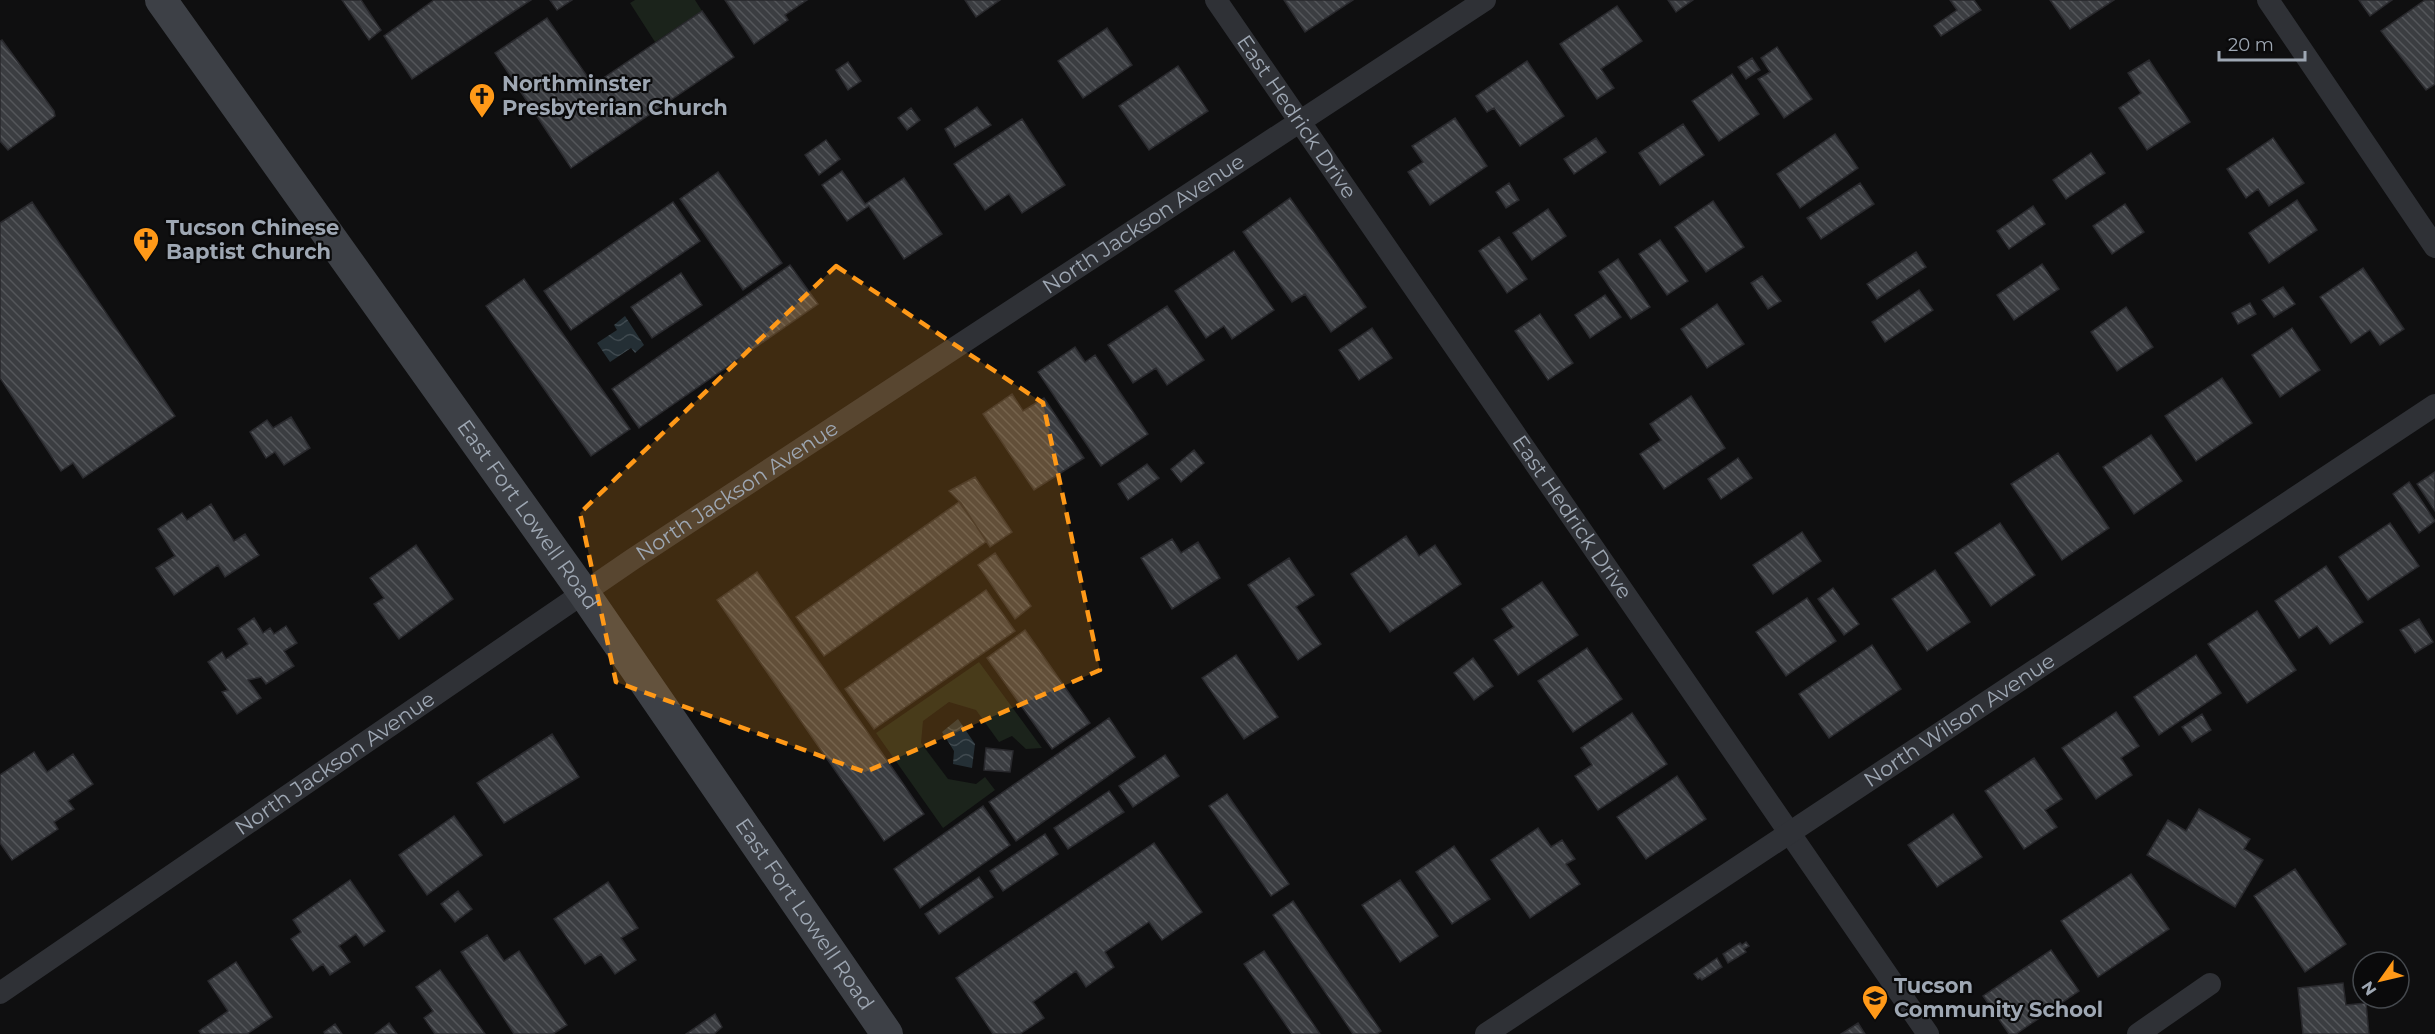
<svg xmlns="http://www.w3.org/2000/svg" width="2435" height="1034" viewBox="0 0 2435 1034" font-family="Montserrat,sans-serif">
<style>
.green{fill:#1b231b}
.water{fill:url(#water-waves)}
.building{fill:url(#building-back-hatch);stroke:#29292d;stroke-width:1.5}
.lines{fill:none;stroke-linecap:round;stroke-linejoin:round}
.street{stroke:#2f3136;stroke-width:22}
.secondary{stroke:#3d4046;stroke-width:32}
.marked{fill:#ff9918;fill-opacity:0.2;stroke:#ff9918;stroke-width:4.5;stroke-dasharray:12 8;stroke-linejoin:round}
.labels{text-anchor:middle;stroke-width:4.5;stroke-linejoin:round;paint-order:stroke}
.poi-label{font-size:21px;font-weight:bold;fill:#9ea7b3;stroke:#0a0a0b;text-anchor:start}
.street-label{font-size:21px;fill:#9ea7b3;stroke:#0a0a0b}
</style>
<defs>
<pattern id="water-waves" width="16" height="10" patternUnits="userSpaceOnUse" patternTransform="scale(1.5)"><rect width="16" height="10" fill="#242f35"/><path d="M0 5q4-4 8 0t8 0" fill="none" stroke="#404a50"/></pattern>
<pattern id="building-back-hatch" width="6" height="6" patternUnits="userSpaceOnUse" patternTransform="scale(1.5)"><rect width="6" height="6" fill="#3b3d41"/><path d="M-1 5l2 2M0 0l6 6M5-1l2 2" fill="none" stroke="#54565a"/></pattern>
</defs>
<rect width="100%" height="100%" fill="#0f0f10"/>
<path class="green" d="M635,0H695L702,11L655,42L630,3Z
M979,662L1042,748L1026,749L1012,736L999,742L976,710L949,702L923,721L921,743L948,779L976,784L985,777L995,790L943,828L876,733Z"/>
<path class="water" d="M625,316L644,345L635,353L631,348L610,362L597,343L617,330L614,325Z
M958,719L975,744L972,768L953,764L954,751L942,732Z"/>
<path class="building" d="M342,0H361L381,30L369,40Z
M434,0H531L412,79L384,36Z
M550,0H572L557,10Z
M725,0H807L785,15L788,20L754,44Z
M965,0H1000L976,17Z
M1284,0H1353L1305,32Z
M1668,0H1693L1676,12Z
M1950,0H1974L1981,10L1941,36L1934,26L1957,10Z
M2050,0H2114L2070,29Z
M2359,0H2392L2370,16Z
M2425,0H2435V84L2426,90L2381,31Z
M1617,6L1642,41L1601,69L1614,88L1597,99L1560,44Z
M702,11L734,57L571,168L495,53L547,18L593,85Z
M1107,28L1132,65L1083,98L1058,61Z
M2,40L54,111L55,116L8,150L0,141V41Z
M1777,47L1812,99L1784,118L1758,79L1770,72L1761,58Z
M1752,58L1760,70L1746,79L1738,67Z
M2149,60L2190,122L2147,150L2119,108L2141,93L2128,73Z
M1527,61L1564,116L1520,146L1494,108L1487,112L1476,96Z
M848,62L861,81L848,90L836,70Z
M1178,66L1208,111L1149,150L1119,106Z
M1732,74L1759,114L1719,141L1692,101Z
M977,107L991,125L955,147L945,129Z
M911,108L920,120L907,130L898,118Z
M1455,118L1487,166L1430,205L1408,172L1423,162L1412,146Z
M1022,119L1065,185L1022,213L1009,194L985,210L954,164Z
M1683,124L1704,155L1660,185L1639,153Z
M1835,134L1858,168L1800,208L1777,174Z
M1596,138L1606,152L1574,174L1564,159Z
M2273,138L2304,183L2269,206L2258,189L2246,198L2227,169Z
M826,140L840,159L819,175L805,155Z
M2091,153L2105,173L2066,199L2053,180Z
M842,171L865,204L904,178L942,234L904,259L869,206L847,221L822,185Z
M718,172L782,263L743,290L680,199Z
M1509,183L1519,200L1506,208L1496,192Z
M1860,183L1874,204L1821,239L1807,218Z
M1290,198L1366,307L1331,332L1305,294L1292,302L1243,232Z
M2297,200L2317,230L2269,263L2249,233Z
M1713,201L1744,247L1706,272L1675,227Z
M32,202L175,416L83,478L73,463L61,471L0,378V223Z
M673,202L700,241L571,330L544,291Z
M2125,204L2144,232L2112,254L2093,226Z
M2033,206L2045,224L2009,249L1997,231Z
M1548,209L1566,236L1532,260L1513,233Z
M1499,237L1527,279L1507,293L1479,251Z
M1660,240L1688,281L1667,295L1639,254Z
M1234,251L1274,310L1232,339L1224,326L1206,338L1175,291Z
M1916,252L1926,267L1877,299L1867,284Z
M1618,259L1650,307L1631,319L1599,272Z
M2042,264L2059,289L2014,320L1997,295Z
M790,265L818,304L639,428L612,389Z
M2363,268L2404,329L2380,345L2370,330L2351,343L2320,297Z
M681,273L702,305L652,338L631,307Z
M1762,276L1781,301L1768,309L1751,283Z
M524,279L630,429L591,456L486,306Z
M2283,287L2295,304L2274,317L2262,300Z
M1919,290L1933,310L1885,342L1872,322Z
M1605,295L1621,317L1590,338L1575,315Z
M2250,303L2256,314L2238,324L2232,313Z
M1717,304L1744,344L1707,368L1681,329Z
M1167,306L1204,360L1167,385L1156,368L1133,383L1108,345Z
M2126,307L2153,347L2117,371L2091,332Z
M1540,314L1573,363L1548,380L1515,331Z
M1372,328L1392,358L1359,380L1339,350Z
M2292,328L2320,370L2280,397L2252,355Z
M1075,347L1085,362L1095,355L1148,434L1101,466L1038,372Z
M2222,378L2252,423L2196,461L2165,416Z
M1012,394L1023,411L1044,398L1084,458L1034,490L983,414Z
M1691,396L1725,448L1664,489L1640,454L1661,440L1650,424Z
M291,417L310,448L284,465L275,452L266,458L250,432L267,420L273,428Z
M2151,435L2182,481L2134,514L2103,467Z
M1194,450L1204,463L1181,482L1171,469Z
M2058,453L2109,528L2062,560L2011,484Z
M1738,458L1752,478L1721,499L1708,479Z
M1147,464L1159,478L1128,500L1118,484Z
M2435,472V511L2417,484Z
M975,477L1012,532L990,547L961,503L949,491Z
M2409,482L2435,521L2419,533L2393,494Z
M959,502L987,541L824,656L796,617Z
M211,504L234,541L245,534L259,555L225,577L218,565L174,595L156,568L175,556L158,529L182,513L187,520Z
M2000,523L2035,575L1991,606L1955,553Z
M2390,523L2419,566L2368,600L2339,557Z
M1802,532L1821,561L1773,594L1753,565Z
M1406,536L1419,556L1435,545L1461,584L1390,632L1351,574Z
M1172,539L1181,553L1198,542L1220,578L1172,609L1141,558Z
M416,545L453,599L399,639L374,604L384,598L370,578Z
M995,553L1031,606L1015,619L978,565Z
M1289,558L1314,595L1296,607L1321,644L1298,660L1248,585Z
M2326,566L2363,622L2330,644L2317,626L2299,638L2275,601Z
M1935,570L1970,622L1927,651L1892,599Z
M757,572L924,814L884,841L717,600Z
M1542,582L1578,635L1518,675L1494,640L1514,627L1502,609Z
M1833,588L1859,624L1844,635L1818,599Z
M986,590L1015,631L874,729L845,689Z
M1807,598L1836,641L1786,676L1756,632Z
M2257,611L2296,670L2247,703L2208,644Z
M254,618L263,633L270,628L274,634L286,626L297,643L284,651L294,666L266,684L261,677L248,680L261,698L237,714L222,692L228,690L208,662L222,652L226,659L248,644L238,629Z
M2419,619L2433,642L2415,653L2400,630Z
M1025,630L1090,723L1052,749L987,658Z
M1872,645L1901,689L1829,738L1799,694Z
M1587,648L1622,699L1573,732L1538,681Z
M1236,655L1278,717L1244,739L1202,678Z
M2196,655L2221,693L2159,735L2134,697Z
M1473,658L1493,686L1474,700L1454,673Z
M2116,712L2139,746L2121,758L2132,775L2096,799L2062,748Z
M1632,713L1667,764L1598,810L1575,776L1592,765L1581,748Z
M2202,714L2211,730L2192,742L2182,727Z
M1109,718L1135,757L1016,841L989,802Z
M552,734L579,777L504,823L477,783Z
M986,748L1013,751L1010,772L984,770Z
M34,752L47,772L73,754L93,784L68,801L74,809L54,822L58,829L12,860L0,843V775Z
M1165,755L1179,776L1133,807L1119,786Z
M2034,758L2062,799L2045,810L2057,827L2024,849L1985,791Z
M1677,776L1706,819L1646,859L1617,817Z
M1109,791L1124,812L1068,849L1054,828Z
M1227,794L1289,884L1271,896L1209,806Z
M983,806L1010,845L920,908L894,869Z
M2199,809L2250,839L2244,849L2263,860L2235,907L2147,855L2168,820L2186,831Z
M1953,814L1982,857L1937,887L1908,845Z
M454,816L482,855L427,895L399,855Z
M1538,828L1551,847L1562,840L1575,859L1566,864L1580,884L1530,918L1491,860Z
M1045,834L1058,854L1003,891L990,871Z
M1154,843L1202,912L1162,940L1149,922L1105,952L1114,967L1086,987L1076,971L1033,1002L1044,1018L1020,1034H993L956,978Z
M1454,846L1490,899L1452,924L1416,872Z
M2295,869L2346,944L2305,972L2254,896Z
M2131,874L2169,929L2098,977L2061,921Z
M979,877L993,897L939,934L925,914Z
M350,880L385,931L364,946L356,934L339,946L350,962L330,975L323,964L313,971L291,939L301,932L293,920Z
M1400,880L1438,936L1400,962L1362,905Z
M608,882L638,928L621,938L636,960L615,974L601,954L585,964L554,919Z
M458,891L472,909L455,922L441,904Z
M1293,901L1381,1031L1377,1034H1353L1273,915Z
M487,935L504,961L519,951L567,1025L553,1034H514L461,952Z
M1746,942L1749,946L1744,949L1746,952L1728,963L1723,954L1740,943L1742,945Z
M2051,950L2079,991L2016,1034H2009L1983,996Z
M1264,951L1320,1034H1292L1244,964Z
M1717,958L1722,967L1702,980L1700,978L1698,979L1694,974Z
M236,962L272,1017L247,1034H201L199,1031L228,1011L208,981Z
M440,970L485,1034H435L424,1018L433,1011L416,987Z
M2343,983L2346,1005L2366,1003L2369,1034H2303L2298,988Z
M715,1014L722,1027L714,1034H686Z
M389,1023L397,1034H375Z
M1858,1023L1865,1034H1841Z
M335,1024L342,1034H325L324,1032Z"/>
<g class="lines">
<g class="street">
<path id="s1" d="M1216,0L1928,1034"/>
<path d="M2268,0L2435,247"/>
<path id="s2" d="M0,993L633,559L1485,0"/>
<path id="s3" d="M1486,1034L2435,405"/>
<path d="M2138,1034L2210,984"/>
</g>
<path class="secondary" id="s4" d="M161,0L583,592L887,1034"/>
</g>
<path class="marked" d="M836,266L1043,403L1100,670L865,772L616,682L580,513Z"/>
<defs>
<g id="church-pin" transform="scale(1.35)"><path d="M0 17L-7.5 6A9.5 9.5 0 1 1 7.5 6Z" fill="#ff9918" stroke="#0a0a0b"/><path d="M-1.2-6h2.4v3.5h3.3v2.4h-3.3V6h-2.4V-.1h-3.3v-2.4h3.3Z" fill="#111"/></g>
<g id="school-pin" transform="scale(1.35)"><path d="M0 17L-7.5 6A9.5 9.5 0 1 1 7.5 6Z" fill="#ff9918" stroke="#0a0a0b"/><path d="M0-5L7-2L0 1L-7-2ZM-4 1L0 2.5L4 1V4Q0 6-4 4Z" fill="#111"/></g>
</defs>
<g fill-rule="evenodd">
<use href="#church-pin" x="482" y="96"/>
<use href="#church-pin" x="146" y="240"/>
<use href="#school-pin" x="1875" y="998"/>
</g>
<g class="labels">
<g class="poi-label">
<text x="502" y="91">Northminster<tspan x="502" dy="24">Presbyterian Church</tspan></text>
<text x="166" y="235">Tucson Chinese<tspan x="166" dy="24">Baptist Church</tspan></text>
<text x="1894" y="993">Tucson<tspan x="1894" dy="24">Community School</tspan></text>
</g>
<g class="street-label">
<text dy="7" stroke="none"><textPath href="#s1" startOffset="142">East Hedrick Drive</textPath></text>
<text dy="7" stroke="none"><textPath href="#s2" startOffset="1378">North Jackson Avenue</textPath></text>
<text dy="7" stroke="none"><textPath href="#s2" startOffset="892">North Jackson Avenue</textPath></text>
<text dy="7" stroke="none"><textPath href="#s4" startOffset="632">East Fort Lowell Road</textPath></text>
<text dy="7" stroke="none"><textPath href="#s1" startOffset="628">East Hedrick Drive</textPath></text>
<text dy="7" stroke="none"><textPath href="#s3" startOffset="568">North Wilson Avenue</textPath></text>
<text dy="7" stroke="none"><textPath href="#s2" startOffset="406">North Jackson Avenue</textPath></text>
<text dy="7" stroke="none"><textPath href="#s4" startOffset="1118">East Fort Lowell Road</textPath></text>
</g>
</g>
<g transform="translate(2381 980) rotate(236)"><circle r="28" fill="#0a0a0b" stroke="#45494e" stroke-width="1.5"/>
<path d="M0-4.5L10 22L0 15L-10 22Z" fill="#ff9918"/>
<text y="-9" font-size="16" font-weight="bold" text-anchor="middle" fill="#9ea7b3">N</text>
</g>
<path d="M2219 51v9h86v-9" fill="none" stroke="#9ea7b3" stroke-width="3"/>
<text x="2228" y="51" font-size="18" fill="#9ea7b3" stroke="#0a0a0b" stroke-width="4.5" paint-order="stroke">20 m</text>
</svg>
